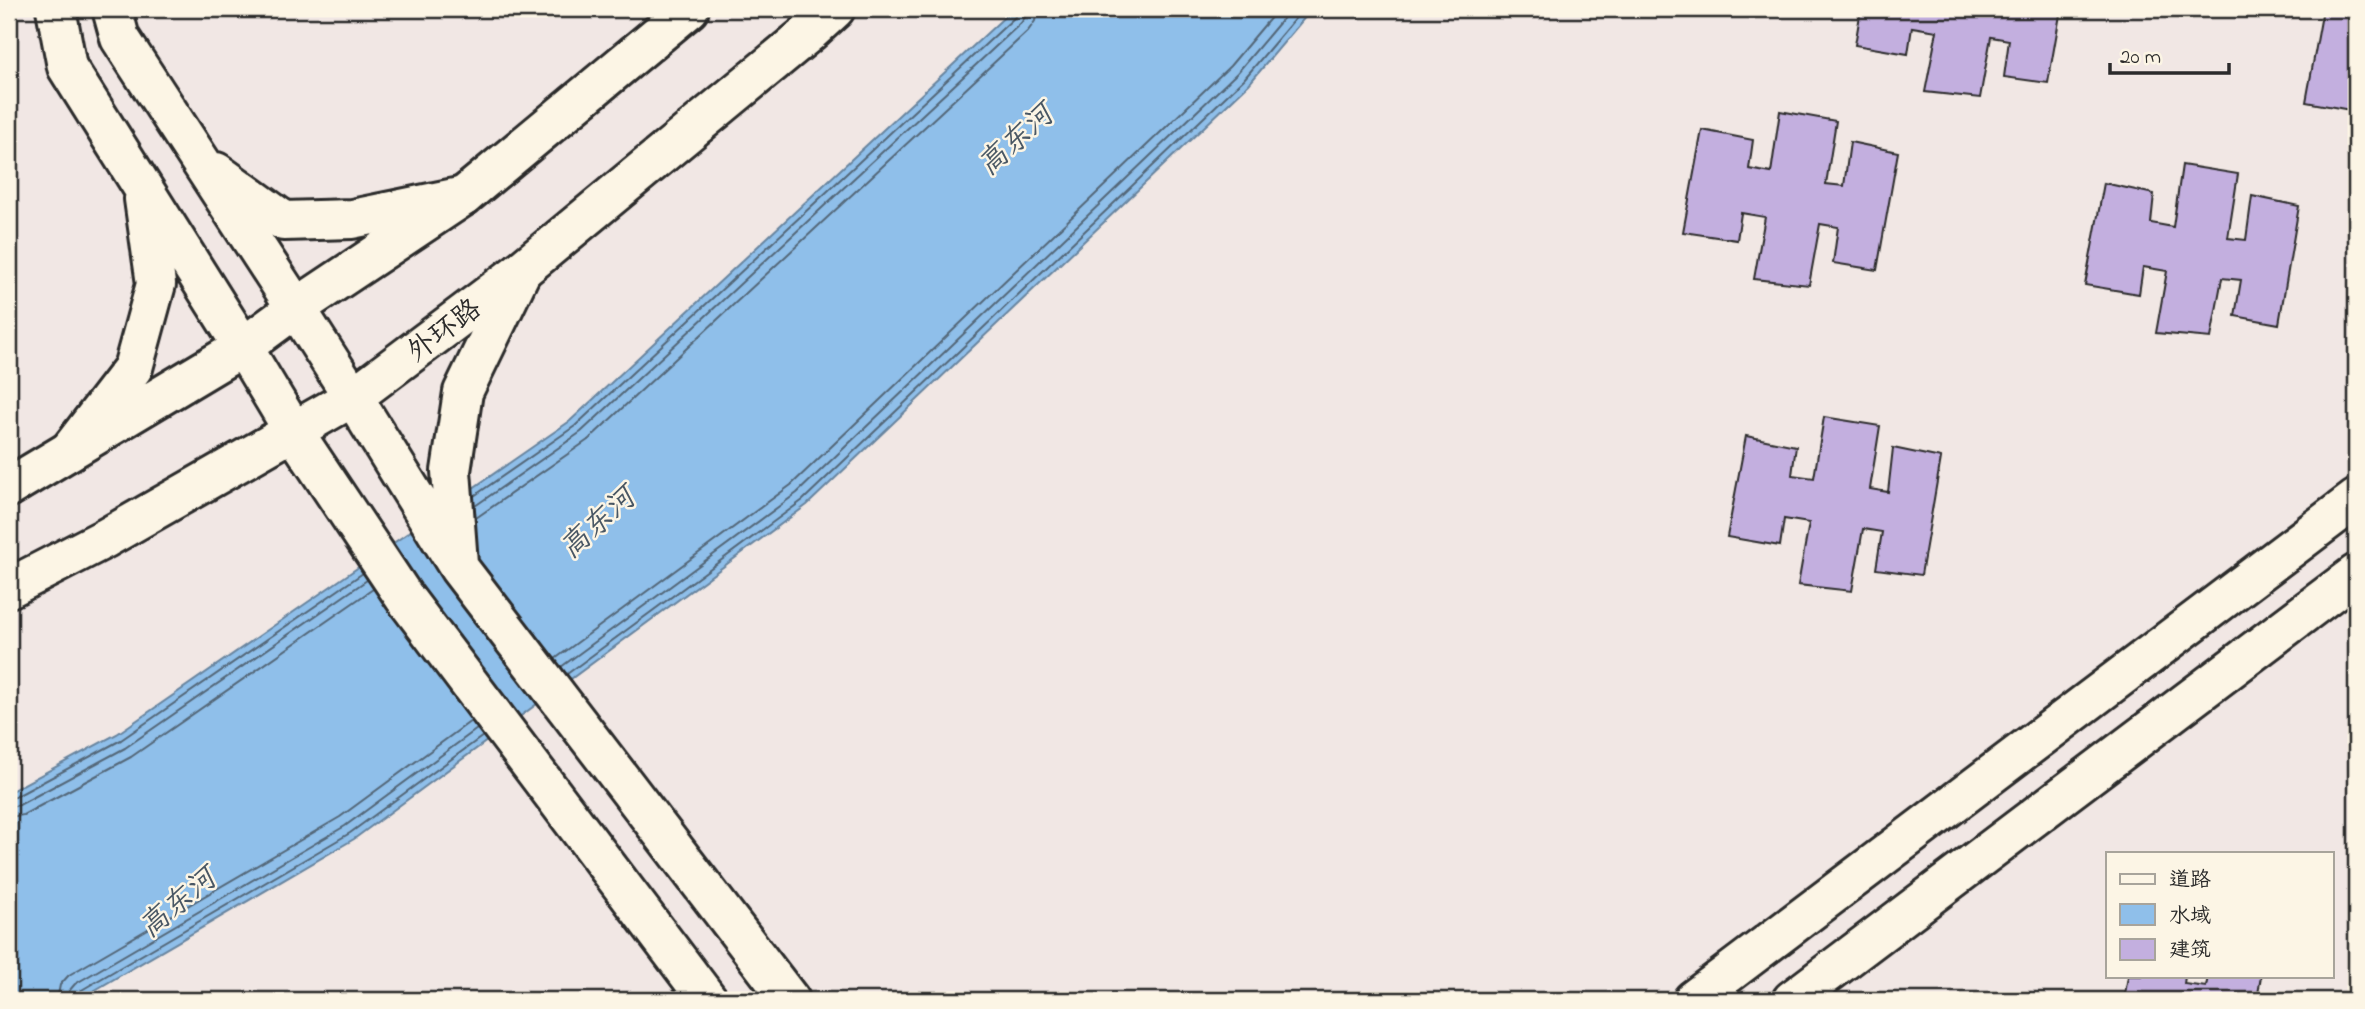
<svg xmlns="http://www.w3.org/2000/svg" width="2365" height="1009" viewBox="0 0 2365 1009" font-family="'Indie Flower','LXGW WenKai TC',sans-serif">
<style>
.water{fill:#8fbfea;stroke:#67849e;stroke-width:2}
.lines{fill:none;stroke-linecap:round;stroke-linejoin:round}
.shore{stroke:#536677;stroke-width:2}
.building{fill:#c3afdf;stroke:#2b2b2b;stroke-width:2}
.minor-casing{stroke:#2b2b2b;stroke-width:44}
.major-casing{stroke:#2b2b2b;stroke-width:44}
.minor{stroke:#fcf5e5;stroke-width:38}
.major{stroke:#fcf5e5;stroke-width:38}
.labels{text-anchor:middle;stroke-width:5;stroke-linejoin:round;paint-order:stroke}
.street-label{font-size:28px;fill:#2b2b2b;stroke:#fcf5e5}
.water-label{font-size:30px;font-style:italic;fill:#495764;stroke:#fcf5e5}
</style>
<rect width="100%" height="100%" fill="#f1e7e4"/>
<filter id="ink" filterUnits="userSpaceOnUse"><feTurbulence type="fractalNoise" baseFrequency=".0143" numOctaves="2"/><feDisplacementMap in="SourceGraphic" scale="14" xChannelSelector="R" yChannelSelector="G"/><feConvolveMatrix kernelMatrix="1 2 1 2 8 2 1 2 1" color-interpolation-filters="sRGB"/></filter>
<g filter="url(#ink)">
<path class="water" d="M1013,9H1312L1249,84L807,505L354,839L78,1000H9V792L117,734L570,421Z"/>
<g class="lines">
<path class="shore" d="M474,496L575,426L1015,17L1017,9
M475,506L581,432L1021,23L1025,17L1026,9
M476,518L588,440L1028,31L1035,21L1037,9
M555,659L791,485L1230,66L1278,9
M561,667L797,493L1237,73L1291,9
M567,674L803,500L1244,79L1303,9
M9,798L15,797L121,740L363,573
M9,807L19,805L125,748L367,580
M9,817L23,815L131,757L373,589
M57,1000L60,985L69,975L340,817L471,721
M67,1000L69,991L75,984L345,826L477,729
M76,1000L80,991L350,833L483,736"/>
</g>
<path class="building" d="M1861,9H2061L2048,83L2004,77L2009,40L1991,37L1980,98L1925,92L1937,31L1912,27L1908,54L1855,45Z
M2323,9H2356V111L2306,102Z
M1780,111L1836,121L1826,184L1844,186L1850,142L1898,152L1877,270L1833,263L1838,227L1820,224L1809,285L1754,279L1765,217L1741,213L1737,240L1683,232L1702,130L1753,140L1749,169L1771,173Z
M2182,165L2238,174L2228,238L2246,240L2252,196L2299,206L2279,324L2235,316L2241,280L2222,278L2211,338L2156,333L2167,271L2143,267L2139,294L2085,285L2104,183L2154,194L2151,223L2173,227Z
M1824,417L1880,426L1870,489L1888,492L1893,448L1941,458L1921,575L1876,569L1882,532L1863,529L1852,591L1798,585L1809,523L1784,519L1780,546L1727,537L1746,436L1796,446L1792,475L1814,478Z
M2128,976H2185L2184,984L2206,987L2208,976H2261L2257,1000H2124Z"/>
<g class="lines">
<g class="minor-casing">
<path id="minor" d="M56,9L67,67L243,347
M112,9L120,38L296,308
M216,172L284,221L352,219L464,196
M353,397L459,568L790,1000
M294,432L404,597L708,1000
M70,450L133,368L156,284L144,199
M458,563L451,471L463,392L522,270
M1693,1000L2356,499
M1792,1000L2356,574"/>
</g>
<g class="major-casing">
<path id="major" d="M296,308L353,397
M243,347L294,432
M9,487L243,347L296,308L464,196L689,9
M9,588L106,538L353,397L522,270L811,31L835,9"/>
</g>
<use href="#minor" class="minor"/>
<use href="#major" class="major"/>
</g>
</g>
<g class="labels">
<g class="street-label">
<text transform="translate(443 329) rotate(-37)" y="10">外环路</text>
</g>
<g class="water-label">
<text transform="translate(1015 139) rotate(-42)" y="10">高东河</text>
<text transform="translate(597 522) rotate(-42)" y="10">高东河</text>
<text transform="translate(177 902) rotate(-40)" y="10">高东河</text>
</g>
</g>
<rect width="2365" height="1009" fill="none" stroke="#fcf5e5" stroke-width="35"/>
<rect x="18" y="18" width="2330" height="974" fill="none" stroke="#2b2b2b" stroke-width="2.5" filter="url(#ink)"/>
<rect x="2106" y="852" width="228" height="126" fill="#fcf5e5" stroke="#a8a49b" stroke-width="2"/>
<rect x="2120" y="874" width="35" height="10" fill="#fcf5e5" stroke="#a8a49b" stroke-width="2"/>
<text x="2169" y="886" font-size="21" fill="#2b2b2b">道路</text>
<rect x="2120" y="904" width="35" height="21" fill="#8fbfea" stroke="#a8a49b" stroke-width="2"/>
<text x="2169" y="922" font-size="21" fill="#2b2b2b">水域</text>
<rect x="2120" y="939" width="35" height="21" fill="#c3afdf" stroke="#a8a49b" stroke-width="2"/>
<text x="2169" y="956" font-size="21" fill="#2b2b2b">建筑</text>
<path d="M2110 63v10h119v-10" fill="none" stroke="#2b2b2b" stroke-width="3.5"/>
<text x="2120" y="63" font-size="21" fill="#2b2b2b" stroke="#fcf5e5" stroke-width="5" paint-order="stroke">20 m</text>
</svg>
